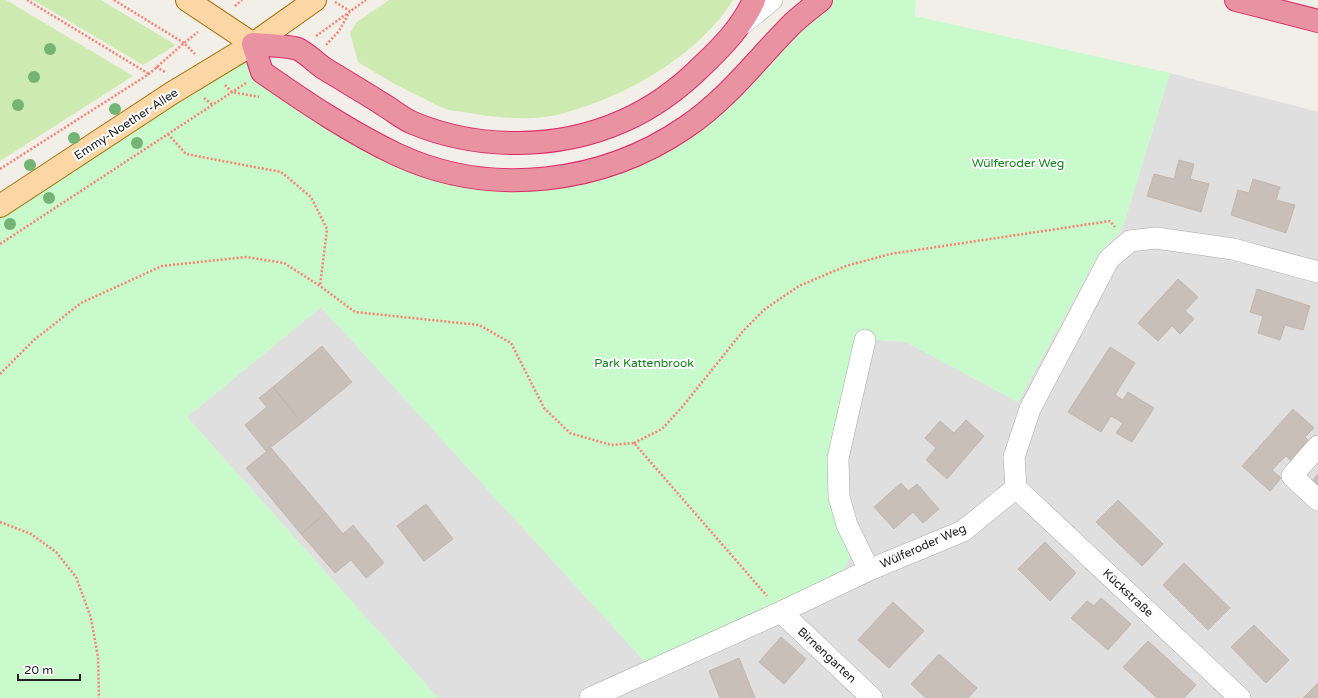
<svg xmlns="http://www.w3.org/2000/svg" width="1318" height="698" viewBox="0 0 1318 698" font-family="'Varela Round',sans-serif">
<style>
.residential{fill:#e0dfdf}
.grass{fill:#cdebb0}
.park{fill:#c8facc}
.building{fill:#c7bfb8;stroke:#c4b6ab}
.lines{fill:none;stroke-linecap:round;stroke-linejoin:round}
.minor-casing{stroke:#a9a9a9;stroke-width:22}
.major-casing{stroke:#a06b00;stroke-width:24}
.highway-casing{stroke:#dc2a67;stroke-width:24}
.path{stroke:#fa8072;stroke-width:2.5;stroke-dasharray:2 2;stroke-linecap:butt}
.minor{stroke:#fff;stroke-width:21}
.major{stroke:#fcd6a4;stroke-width:22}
.highway{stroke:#e892a2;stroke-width:22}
.tree{fill:#74b475}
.labels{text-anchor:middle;stroke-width:4;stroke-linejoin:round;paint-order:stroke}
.street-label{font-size:12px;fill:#222;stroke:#fff}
.park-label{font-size:12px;fill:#0c8416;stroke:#fff}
</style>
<rect width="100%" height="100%" fill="#f2efe9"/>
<path class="residential" d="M1170,73L1318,112V698H438L187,417L321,307L648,665L838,523L856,338L906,342L1018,402L1099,253L1122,230Z"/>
<path class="grass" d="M0,0H6L133,76L0,161Z
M33,0H101L176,45L143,65Z
M389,0H733C701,52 632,93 574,110C567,112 559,115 551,116C522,121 492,117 464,112C458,111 451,111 446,109C439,107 433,103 427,100C403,89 380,76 358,62L350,33L357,22Z"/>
<path class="park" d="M821,0H916L915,16L1170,73L1122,230L1099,253L1018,402L906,342L856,338L837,419L851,556L841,574L648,665L321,307L187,417L438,698H0V206L253,44L262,73L373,142L514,181L662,142Z"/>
<path class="building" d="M1179,160L1194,164L1190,179L1209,184L1201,212L1147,196L1154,174L1174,179Z
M1253,179L1280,187L1276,200L1295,205L1286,233L1231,215L1238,190L1249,193Z
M1178,279L1198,297L1185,311L1194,319L1180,334L1172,326L1158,341L1138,323Z
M1257,289L1310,306L1303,330L1285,325L1280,340L1258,333L1263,316L1250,312Z
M322,346L352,382L302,423L273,387Z
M1110,347L1135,363L1115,395L1123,400L1128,392L1154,408L1132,442L1116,433L1123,423L1111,416L1101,432L1068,412Z
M273,387L302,423L266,451L245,425L267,407L259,398Z
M1293,409L1314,428L1305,437L1311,443L1293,463L1286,456L1272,470L1281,478L1270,491L1242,466Z
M966,420L984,436L947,479L926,460L936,448L925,438L940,421L954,433Z
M271,448L326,513L301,534L246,468Z
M1318,474V487L1312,481Z
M901,483L908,491L917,484L939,509L923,523L913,512L894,529L874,507Z
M1118,500L1163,544L1142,566L1096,522Z
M426,504L453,539L424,561L397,526Z
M326,513L343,534L353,525L384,563L366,578L351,560L335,573L301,534Z
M1045,542L1076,573L1050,601L1018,569Z
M1184,563L1230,608L1208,630L1163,585Z
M1101,598L1131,624L1108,650L1071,618L1087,601L1094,606Z
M893,602L924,631L889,668L858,640Z
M1254,625L1289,660L1266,683L1231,647Z
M781,637L806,659L784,684L759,662Z
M1148,641L1196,685L1184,698H1157L1123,667Z
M939,654L977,688L968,698H926L911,684Z
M739,658L755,698H720L709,671Z
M1318,683V698H1303Z"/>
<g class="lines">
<g class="minor-casing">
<path id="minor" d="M741,25L772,0
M865,340L838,458L839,497L847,525L869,570
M1318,446L1292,476L1318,500
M1016,488L1014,457L1030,409L1109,259L1130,241L1156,238L1233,249L1318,272
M1016,488L1240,698
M781,612L872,698
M590,698L781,612L869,570L963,531L1016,488"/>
</g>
<g class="major-casing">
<path id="major" d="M187,0L253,44
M0,206L172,93L253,44L315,0"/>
</g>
<g class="highway-casing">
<path id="highway" d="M754,0C743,25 724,45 704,64C681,87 653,108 623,121C558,150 478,150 413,123C403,119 394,111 384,105C365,93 345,81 325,69C316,63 308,54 298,49C290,46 263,45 253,44L262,72C305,102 351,133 398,155C491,198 603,184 686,127C728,99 758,58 793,23C802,15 812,7 821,0
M1236,0L1318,21"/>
</g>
<path class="path" d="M27,0L149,74
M114,0L184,43L195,54
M335,2L350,11
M235,6L242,0
M316,36L366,0
M326,45L339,31L349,13
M156,67L165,72
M225,85L232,92L259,97
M204,98L213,105
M168,134L186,154L281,172L311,197L327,229L320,286
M0,169L149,74L184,43L198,32
M0,244L246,83
M0,374L34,340L81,303L162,266L246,257L284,263L320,286L355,312L479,325L511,343L544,408L570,433L611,445L634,443L767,596
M634,443L662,429L683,406L743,331L765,309L799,286L846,266L890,254L1110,221L1115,227
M0,522L31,534L56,552L76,577L91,618L98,657L99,698"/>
<use href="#minor" class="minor"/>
<use href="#major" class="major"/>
<use href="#highway" class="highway"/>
</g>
<g class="tree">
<circle cx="50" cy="49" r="6"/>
<circle cx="34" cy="77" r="6"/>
<circle cx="18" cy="105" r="6"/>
<circle cx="115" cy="109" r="6"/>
<circle cx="74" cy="138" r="6"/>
<circle cx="137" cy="143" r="6"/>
<circle cx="30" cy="165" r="6"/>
<circle cx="49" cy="198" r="6"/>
<circle cx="10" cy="224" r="6"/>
</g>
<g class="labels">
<g class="street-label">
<text transform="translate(126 124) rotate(-33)" y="4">Emmy-Noether-Allee</text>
<text transform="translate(923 546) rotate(-24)" y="4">Wülferoder Weg</text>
<text transform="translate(1128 593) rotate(43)" y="4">Kückstraße</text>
<text transform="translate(827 655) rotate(43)" y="4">Birnengarten</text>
</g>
<g class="park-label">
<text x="1018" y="167">Wülferoder Weg</text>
<text x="644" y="367">Park Kattenbrook</text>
</g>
</g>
<path d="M18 674v6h62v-6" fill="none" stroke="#222222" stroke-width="2"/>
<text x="24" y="674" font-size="12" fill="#222222" stroke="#ffffff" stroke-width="3" paint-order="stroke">20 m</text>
</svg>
